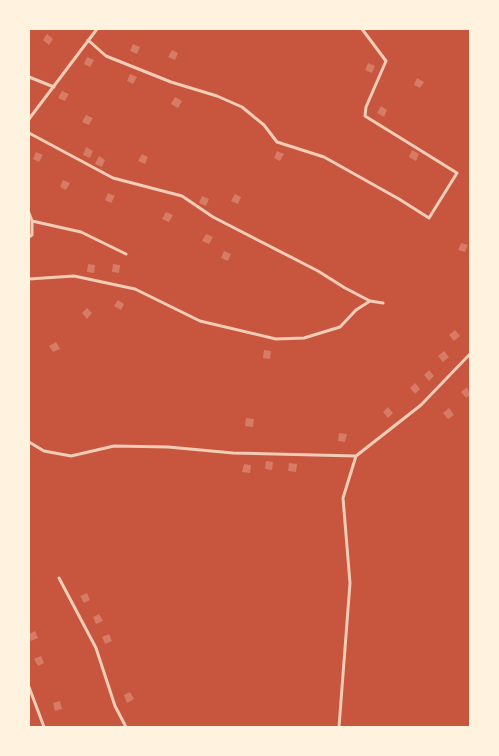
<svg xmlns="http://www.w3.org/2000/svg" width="499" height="756" viewBox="0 0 499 756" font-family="'Source Serif 4',serif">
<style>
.building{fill:#d67c66}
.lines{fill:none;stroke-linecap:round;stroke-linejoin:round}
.minor{stroke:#f1ccb7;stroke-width:3}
</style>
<rect width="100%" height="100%" fill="#c8553d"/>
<path class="building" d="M47,34L53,39L49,45L43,40Z
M133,44L140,47L137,54L130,51Z
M172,50L178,53L175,60L168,57Z
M87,57L94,60L90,67L84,64Z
M368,63L375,66L372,73L365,70Z
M130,74L137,77L133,84L127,81Z
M417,78L424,82L420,88L414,85Z
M62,91L69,94L65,101L58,98Z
M175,97L182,101L178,108L171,104Z
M381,106L387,110L384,117L377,113Z
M86,115L93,118L89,125L82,122Z
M86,147L93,151L90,158L83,155Z
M412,150L419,154L416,161L409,157Z
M277,151L284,154L280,161L274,158Z
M36,152L43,155L39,162L33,159Z
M142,154L148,157L145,164L138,161Z
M99,156L105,160L102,167L95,164Z
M63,180L70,183L66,190L60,187Z
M108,193L115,196L111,203L105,200Z
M235,194L241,197L238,204L231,201Z
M202,196L209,199L206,206L199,203Z
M166,212L173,215L169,222L162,219Z
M206,234L213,237L209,244L202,241Z
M461,243L468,245L465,252L458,250Z
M224,251L231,254L228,261L221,258Z
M88,264L95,265L94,273L87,272Z
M113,264L120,265L119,273L112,272Z
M118,300L124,304L121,310L114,306Z
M87,308L92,313L87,319L82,313Z
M455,330L460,336L454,341L449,335Z
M56,342L60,349L53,352L49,346Z
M264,350L271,351L270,359L263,358Z
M444,351L449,357L443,362L438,356Z
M429,370L434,376L429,381L424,375Z
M415,383L420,389L415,394L410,388Z
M467,387L470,395L466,398L461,392Z
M388,407L393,413L388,418L383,412Z
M449,408L454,415L448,419L443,413Z
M246,418L254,419L253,427L245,426Z
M339,433L347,434L345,442L338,441Z
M266,461L273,462L272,470L265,469Z
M289,463L297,464L296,472L288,471Z
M244,464L251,465L250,473L242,472Z
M87,593L90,600L84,603L80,596Z
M99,614L103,621L96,624L93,617Z
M35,631L38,638L31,641L29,634Z
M109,634L112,641L105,644L102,637Z
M41,656L44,663L38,666L34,659Z
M130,692L134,699L127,703L124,695Z
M60,701L62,709L55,711L53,703Z"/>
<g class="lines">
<path class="minor" d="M88,40L106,56L171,82L217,96L242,107L264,125L277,142L324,157L399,199L429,218L457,173L365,116L366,107L386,61L362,29
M29,77L54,87
M29,119L97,29
M29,133L113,178L182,196L213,217L318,271L345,288L370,301L383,303
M29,213L32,221L81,232L126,254
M29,237L32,235V222
M29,279L74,276L135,289L200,321L276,339L304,338L340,327L356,310L370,301
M29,442L44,451L71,456L114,446L168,447L233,453L356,456L421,405L470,354
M59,578L96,648L115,706L126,727
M29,687L44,727
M339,727L350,583L343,498L356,456"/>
</g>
<rect width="499" height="756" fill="none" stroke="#fff3e0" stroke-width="60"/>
</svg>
